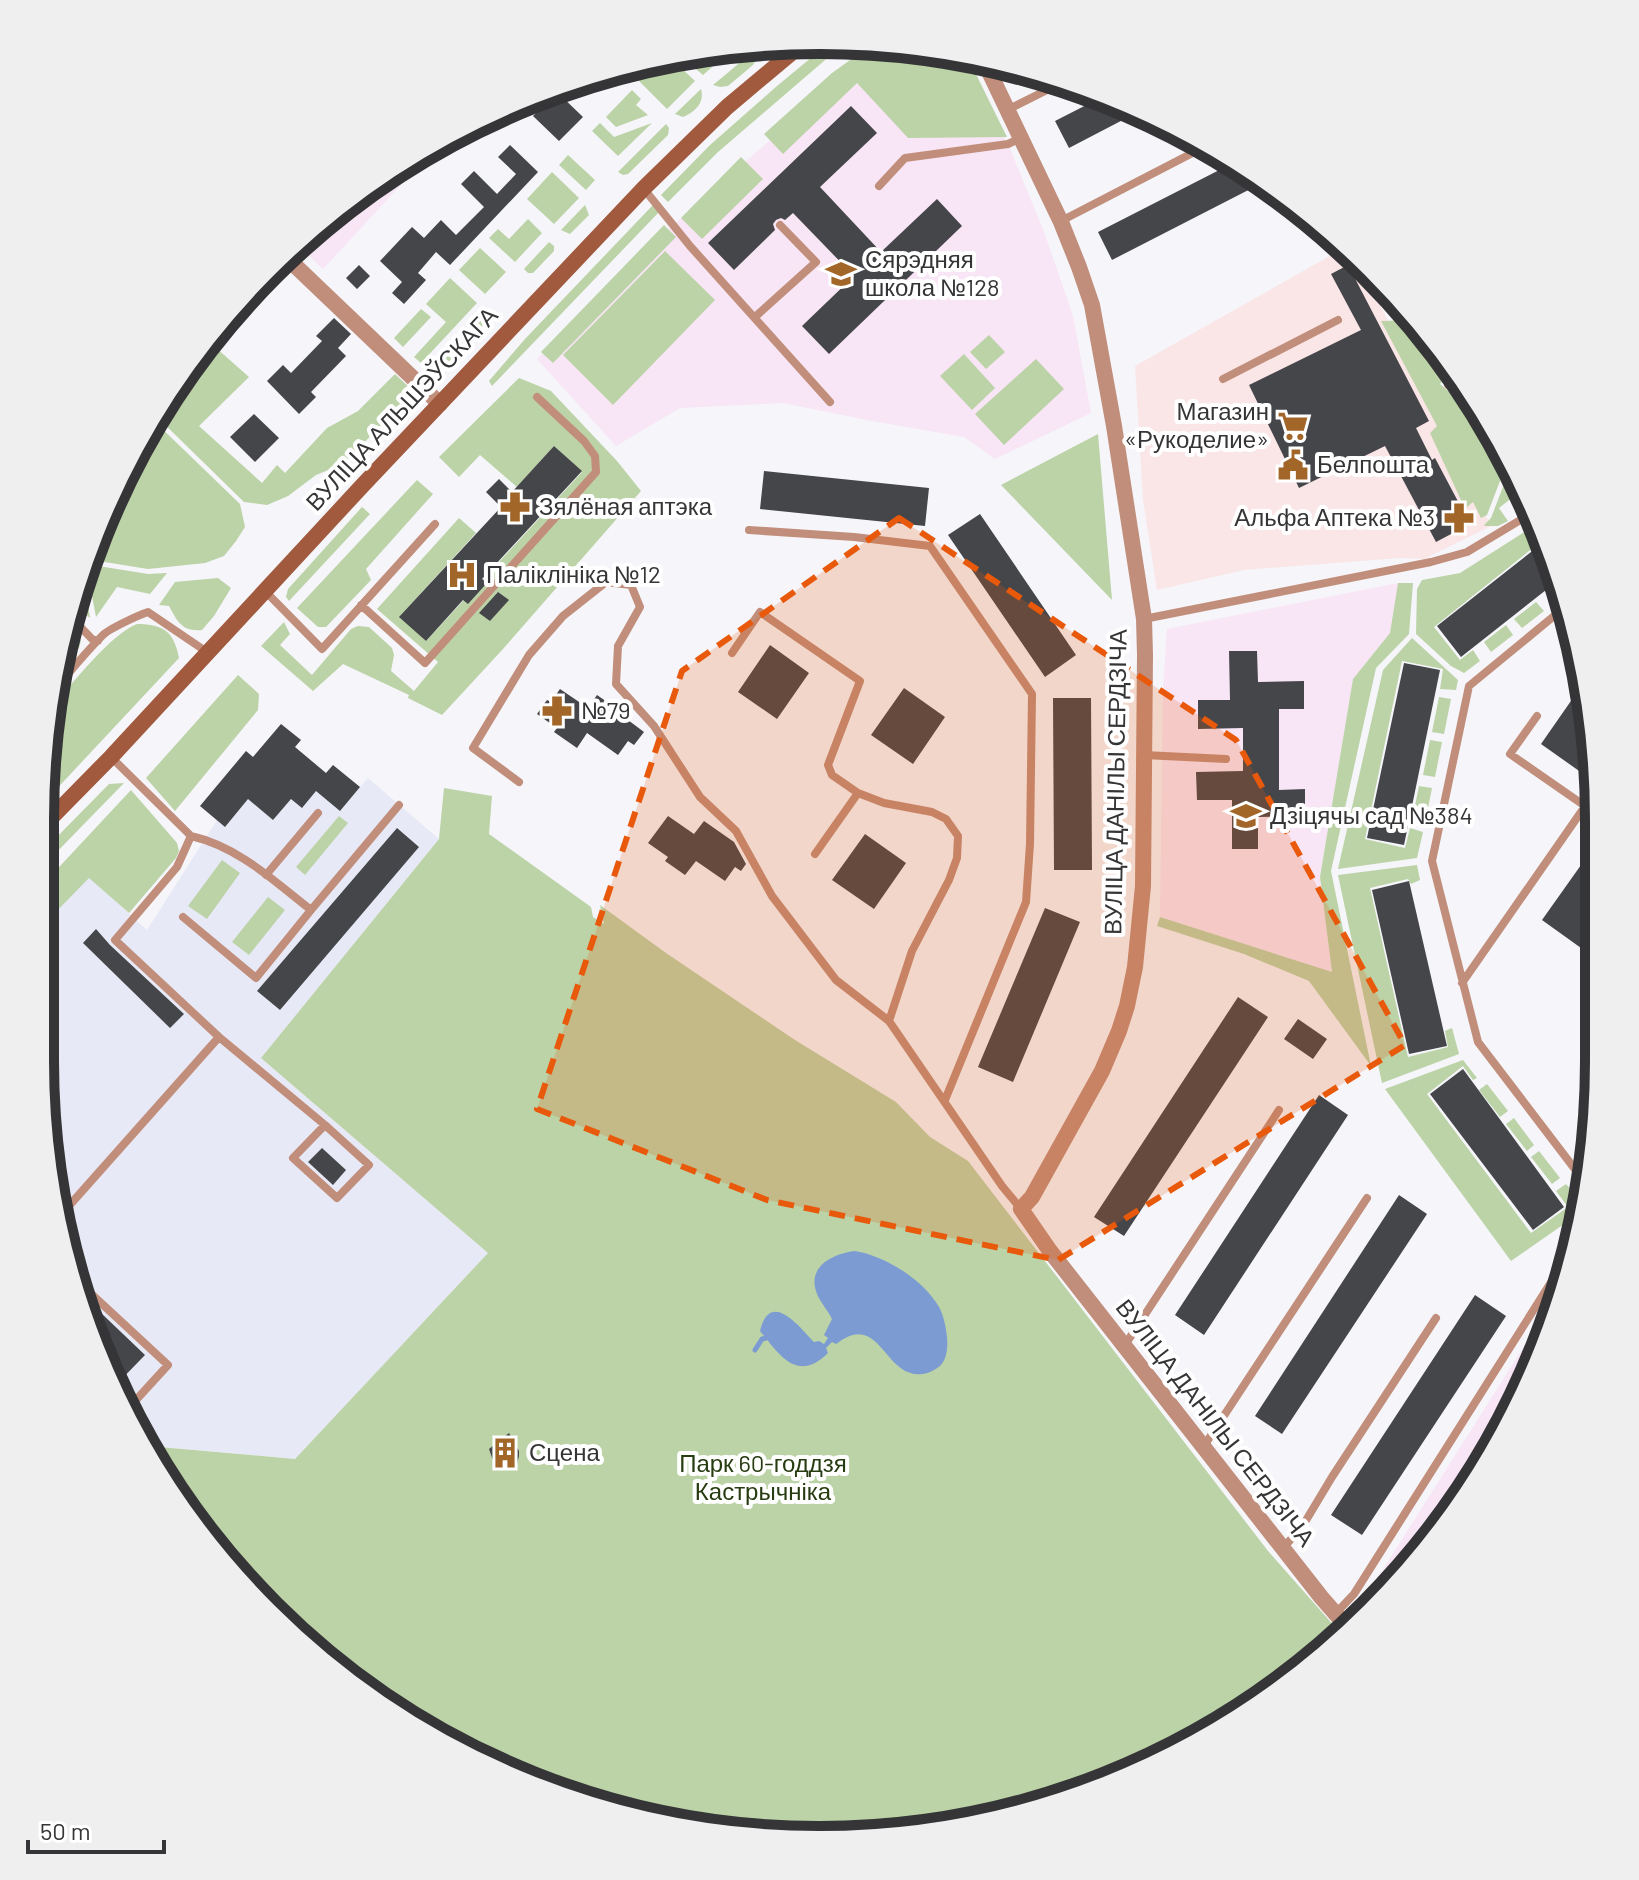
<svg xmlns="http://www.w3.org/2000/svg" width="1639" height="1880" viewBox="0 0 1639 1880" font-family="Barlow,sans-serif">
<style>
.commercial{fill:#fbe6e7}
.built{fill:#e8e9f6}
.education{fill:#f8e5f5}
.green{fill:#bcd3a7}
.water{fill:#7c9bd2}
.lines{fill:none;stroke-linecap:round;stroke-linejoin:round}
.stream{stroke:#7c9bd2;stroke-width:5}
.building{fill:#45464a}
.service{stroke:#c08e7a;stroke-width:8}
.minor{stroke:#c08e7a;stroke-width:16}
.tertiary{stroke:#c08e7a;stroke-width:16}
.secondary{stroke:#a15a3e;stroke-width:16}
.marked{fill:#e8590c;fill-opacity:0.2;stroke:#e8590c;stroke-width:6;stroke-dasharray:16 10;stroke-linejoin:round}
.labels{text-anchor:middle;stroke-width:8;stroke-linejoin:round;paint-order:stroke}
.poi-label{font-size:24px;fill:#353537;stroke:#fff;text-anchor:start}
.street-label{font-size:24px;fill:#353537;stroke:#fff}
.park-label{font-size:24px;fill:#283c11;stroke:#fff}
.rim{fill:none;stroke:#353537;stroke-width:10}
</style>
<rect width="100%" height="100%" fill="#f5f5fa"/>
<path class="commercial" d="M1344,248L1358,261L1491,526L1424,559L1400,558L1244,570L1157,590L1143,500L1135,366Z"/>
<path class="built" d="M281,724L301,740L295,747L326,773L333,765L360,787L368,778L439,839L261,1058L488,1253L295,1459L148,1446L121,1406L66,1262L40,1060L45,923L89,877L147,930L217,820L200,806L246,751L254,757Z"/>
<path class="education" d="M881,43L990,115L1008,144L1044,232L1073,316L1091,413L995,459L964,437L872,421L783,403L680,408L616,446L537,359L673,225Z
M400,166L410,175L323,269L296,244L306,233Z
M1398,583L1390,633L1353,679L1320,877L1332,973L1160,917L1163,690L1167,629Z
M1561,1288L1540,1358L1467,1494L1374,1600L1368,1593Z"/>
<path class="green" d="M846,42L718,152L668,202L661,195L710,145L777,86L829,43Z
M875,42L968,58L1007,137L908,138L857,83L783,154L764,134L832,73Z
M736,46L703,75L684,59L678,65L695,81L667,109L639,81L658,61L718,47Z
M755,50L757,58L753,65L728,86L720,87L713,85Z
M701,89C705,103 695,112 683,117L675,114Z
M632,90L641,99L636,105L648,115L616,127L606,117Z
M600,123L614,137L652,123L618,156L592,131Z
M666,124L669,128L668,135L628,174L623,175L618,172Z
M568,155L595,180L586,190L559,165Z
M741,157L763,179L702,239L681,218Z
M552,172L579,198L554,224L527,199Z
M585,205L589,215L570,234L561,230Z
M652,206H656L659,212L492,386L489,381L525,339Z
M528,219L542,233L515,262L489,238L498,229L509,239Z
M664,225L676,237L553,363L541,352Z
M549,242L554,246V251L533,273H528L524,269Z
M480,248L506,272L485,294L459,270Z
M665,251L715,300L613,405L563,355Z
M450,278L477,303L421,363L414,357L446,322L426,304Z
M421,309L431,317L403,347L394,338Z
M484,310L488,315V320L439,372H434L428,368Z
M1416,320L1451,370L1440,384L1496,432L1508,460L1487,515L1481,518L1473,502L1465,509L1430,433L1437,426L1381,321Z
M989,335L1005,352L986,369L970,352Z
M206,339L249,377L199,426L262,483L277,465L285,473L327,428L358,411L395,374L414,392L343,464L316,475L288,496L267,505L244,502L155,415Z
M964,354L995,388L972,410L940,376Z
M1036,359L1064,389L1004,445L975,414Z
M519,378L551,391L617,461L641,491L503,649L442,715L408,698L409,695L343,664L313,691L261,646L284,622L290,634L280,645L312,675L351,629L358,626L369,627L392,648L394,655L391,671L414,691L438,662L377,609L459,518L476,533L400,616L426,641L582,472L554,446L517,487L480,455L459,477L439,457Z
M152,419L240,504L245,527L236,541L224,556L205,563L148,569L86,559L144,430Z
M1098,434L1112,600L1001,485Z
M1511,466L1522,490L1499,508L1508,521L1498,526H1485L1484,525L1491,518Z
M417,480L433,494L366,569L371,580L326,627H318L297,608Z
M362,507L370,514L289,601L286,597L288,589Z
M1537,524L1544,539L1434,627L1460,660L1473,650L1480,661L1464,673L1451,666L1416,634L1417,589L1422,580L1460,573Z
M86,564L148,574L167,573L150,594L117,587L96,617Z
M82,568L90,618L72,603Z
M218,578L231,588L214,616L202,630C182,632 177,621 169,606L159,605L175,582Z
M1398,583H1413L1409,634L1376,668L1331,871L1371,1066L1309,981L1244,954L1157,926L1160,917L1332,972L1320,877L1353,679L1390,633Z
M1536,602L1544,611L1522,628L1514,619Z
M137,624C164,624 174,632 179,658L50,796L53,705C74,682 111,634 137,624Z
M1506,625L1513,635L1491,652L1484,642Z
M68,632L81,640L79,648L55,673L64,633Z
M1412,638L1458,680L1456,690L1440,689L1443,669L1402,661L1365,839L1405,848L1410,828L1423,832L1417,858L1338,869L1383,670Z
M238,675L259,694L258,710L175,811L146,778Z
M1439,697L1451,699L1444,734L1432,732Z
M1430,740L1442,742L1435,777L1423,775Z
M124,783L48,861V846L109,784Z
M1419,786L1432,788L1425,823L1412,820Z
M444,788L492,796L489,834L591,907L593,917L604,924L600,905L666,953L795,1040L896,1102L930,1137L968,1161L1268,1551L1343,1636L1334,1646L1210,1735L1070,1799L871,1838L717,1833L522,1781L345,1679L233,1574L148,1446L295,1459L488,1253L261,1058L439,839Z
M131,790L177,843L179,851L176,858L129,913L89,878L45,923L47,880Z
M339,816L348,823L305,875L296,867Z
M222,860L240,873L207,919L188,906Z
M1417,865L1420,880L1411,884L1408,879L1370,888L1408,1057L1448,1047L1445,1031L1452,1028L1459,1054L1382,1083L1338,875Z
M268,897L285,910L249,955L232,942Z
M1463,1060L1477,1078L1473,1080L1463,1066L1427,1094L1531,1233L1568,1207L1556,1191L1566,1184L1585,1206L1584,1210L1511,1261L1385,1089Z
M1487,1084L1508,1111L1500,1117L1479,1090Z
M1514,1118L1534,1145L1527,1151L1506,1124Z
M1539,1151L1560,1178L1552,1184L1531,1157Z"/>
<path class="water" d="M854,1251C884,1255 924,1280 939,1307C944,1316 946,1328 947,1337C948,1347 947,1359 940,1366C935,1370 929,1373 923,1374C883,1379 881,1309 836,1344L832,1342L826,1348L828,1353C798,1383 780,1356 760,1331C770,1289 799,1326 814,1342L819,1341L824,1344L828,1338L824,1335L832,1319C827,1309 819,1301 816,1291C808,1266 833,1254 854,1251Z"/>
<g class="lines">
<path class="stream" d="M755,1350L762,1339L766,1338"/>
</g>
<path class="building" d="M557,92L583,117L559,141L533,116Z
M1102,97L1140,111L1069,148L1055,121Z
M851,106L877,133L820,187L881,252L937,199L962,226L829,354L802,326L854,276L793,213L785,220L781,218L776,220L773,224L775,230L734,270L708,243Z
M510,145L538,172L450,265L436,252L418,273L426,280L404,304L392,293L402,282L380,261L412,227L424,238L441,220L456,235L484,207L461,184L474,171L497,194L516,174L498,157Z
M1233,163L1264,182L1112,260L1098,232Z
M359,265L370,276L357,289L346,278Z
M1348,265L1429,421L1416,428L1432,460L1435,458L1470,524L1436,542L1385,446L1299,488L1249,385L1361,330L1331,274Z
M334,318L351,334L338,348L346,356L311,392L316,397L299,414L267,381L283,365L291,373L322,341L316,336Z
M254,414L279,438L255,462L230,437Z
M554,446L582,471L482,579L487,583L468,604L463,600L426,641L399,617L501,507L486,492L499,479L512,492Z
M764,471L929,488L925,526L760,509Z
M980,514L1076,655L1045,677L948,535Z
M1545,541L1558,569L1560,579L1461,657L1437,626Z
M498,592L509,600L490,621L479,613Z
M770,645L809,673L777,719L738,692Z
M1229,651H1257L1258,682L1304,681V709H1279V790L1305,789V816L1258,817V849H1232V800H1197L1196,772L1243,771V728L1198,729V700H1230Z
M1404,663L1440,670L1404,845L1367,838Z
M904,688L945,717L913,764L871,735Z
M560,689L588,708L597,695L630,718L628,720L644,732L634,745L628,741L618,755L587,733L577,748L554,732L557,728L537,714L547,700L551,702Z
M1053,698H1091L1092,870H1054Z
M1573,698L1585,706L1595,755L1582,773L1541,744Z
M281,724L301,740L295,747L326,773L333,765L360,787L340,811L316,791L302,808L291,799L273,820L248,799L225,827L200,806L246,751L253,757Z
M668,816L694,834L704,821L734,842L746,864L741,871L735,867L725,881L696,861L685,875L665,861L668,857L648,843Z
M397,828L419,847L280,1010L257,991Z
M865,834L906,863L874,909L832,880Z
M1581,865L1598,877V924L1581,948L1542,920Z
M1409,881L1447,1046L1409,1054L1372,890Z
M1045,908L1080,922L1013,1082L978,1067Z
M96,929L110,945L184,1014L170,1028L83,943Z
M1238,997L1268,1017L1124,1236L1094,1217Z
M1298,1019L1327,1039L1313,1059L1284,1039Z
M1463,1069L1564,1207L1533,1230L1430,1094Z
M1319,1095L1348,1115L1204,1335L1175,1315Z
M322,1148L346,1170L333,1185L308,1162Z
M1399,1195L1427,1214L1282,1434L1255,1416Z
M77,1290L145,1355L114,1387Z
M1475,1295L1506,1316L1362,1535L1331,1515Z
M509,1433L519,1451V1456L516,1468L495,1466L489,1449Z"/>
<g class="lines">
<path class="service" d="M1009,109L1063,82
M879,186L905,158L1008,144L1021,138
M644,189L690,246L830,402
M1061,221L1206,146
M755,317L816,262L780,225
M1223,379L1338,320
M1448,385L1456,376
M749,530L854,537L930,546L1032,694L1030,844L1026,902L945,1100
M265,591L322,649L435,524
M361,605L425,663L596,472L595,456L584,441L537,397
M1565,607L1469,686L1432,861L1478,1042L1587,1185
M69,615L92,639L98,641
M1144,619L1431,562L1467,552L1532,513
M732,653L760,612L860,681L828,765L832,775L858,793L884,803L932,812L946,819L958,836L957,858L949,880L912,951L889,1021
M54,690C70,672 85,653 102,636C108,629 139,615 148,612L207,652
M1537,716L1510,754L1585,806
M1144,755L1226,759
M519,782L473,748L529,655L563,616L606,582L631,585L640,607L618,646L616,684L654,726L700,797L736,831L772,896L836,980L889,1021L1002,1186L1021,1209
M191,836C239,847 274,881 311,910L399,805
M815,854L858,793
M266,875L318,813
M183,917L256,978L311,910
M1462,983L1597,789
M219,1037L325,1125L369,1165L337,1198L293,1158L325,1125
M60,1216L219,1037L115,940L177,867L191,836L111,757
M66,1261L73,1277L168,1365L125,1412
M1125,1345L1279,1110
M1204,1446L1367,1198
M1283,1548L1302,1527L1332,1477L1436,1318
M1336,1613L1354,1594L1574,1246"/>
<path class="minor" d="M285,256L440,404"/>
<path class="tertiary" d="M984,61L1061,222L1079,267L1092,305L1114,426L1144,619L1145,655L1143,886L1135,967L1127,1006L1119,1031L1102,1071L1032,1197L1021,1209L1050,1251L1321,1597L1349,1629"/>
<path class="secondary" d="M49,820L111,757L362,486L644,188L727,107L802,44"/>
</g>
<path class="marked" d="M899,518L1236,740L1405,1045L1058,1260L767,1200L537,1109L682,671Z"/>
<defs>
<g id="school-bare" transform="scale(2.4)"><path d="M0-5L7-2L0 1L-7-2ZM-4 1L0 2.5L4 1V4Q0 6-4 4Z" fill="#a26628" stroke="#fff" stroke-width="2.5" paint-order="stroke"/></g>
<g id="supermarket-bare" transform="scale(2.4)"><path d="M-6-5.5h2.5l.6 2H6L4.5 2H-2.5L-4.4-4H-6ZM-1.5 3.2a1.3 1.3 0 1 0 .1 0ZM3 3.2a1.3 1.3 0 1 0 .1 0Z" fill="#a26628" stroke="#fff" stroke-width="2.5" paint-order="stroke"/></g>
<g id="civic-bare" transform="scale(2.4)"><path d="M-.6-6.5H3V-4.5H.6V-3L4-1V1h2V6H-6V1h2V-1L-.6-3ZM-1.2 2.5V6h2.4V2.5Z" fill="#a26628" stroke="#fff" stroke-width="2.5" paint-order="stroke"/></g>
<g id="pharmacy-bare" transform="scale(2.4)"><path d="M-2-6h4v4h4v4h-4v4h-4v-4h-4v-4h4Z" fill="#a26628" stroke="#fff" stroke-width="2.5" paint-order="stroke"/></g>
<g id="hospital-bare" transform="scale(2.4)"><path d="M-5-5h3v3.5h4V-5h3V5h-3V1.5h-4V5h-3Z" fill="#a26628" stroke="#fff" stroke-width="2.5" paint-order="stroke"/></g>
<g id="building-bare" transform="scale(2.4)"><path d="M-4-6H4V6H1V3H-1V6H-4ZM-2.5-4.3h1.7v1.8h-1.7ZM.8-4.3h1.7v1.8H.8ZM-2.5-1h1.7V.8h-1.7ZM.8-1h1.7V.8H.8Z" fill="#a26628" stroke="#fff" stroke-width="2.5" paint-order="stroke"/></g>
</defs>
<g fill-rule="evenodd">
<use href="#school-bare" x="841" y="274"/>
<use href="#supermarket-bare" x="1293" y="426"/>
<use href="#civic-bare" x="1293" y="465"/>
<use href="#pharmacy-bare" x="515" y="507"/>
<use href="#pharmacy-bare" x="1459" y="518"/>
<use href="#hospital-bare" x="462" y="575"/>
<use href="#pharmacy-bare" x="557" y="711"/>
<use href="#school-bare" x="1246" y="816"/>
<use href="#building-bare" x="505" y="1453"/>
</g>
<g class="labels">
<g class="poi-label">
<text x="865" y="268">Сярэдняя<tspan x="865" dy="28">школа №128</tspan></text>
<text x="1269" y="420" text-anchor="end">Магазин<tspan x="1269" dy="28">«Рукоделие»</tspan></text>
<text x="1317" y="473">Белпошта</text>
<text x="539" y="515">Зялёная аптэка</text>
<text x="1435" y="526" text-anchor="end">Альфа Аптека №3</text>
<text x="486" y="583">Паліклініка №12</text>
<text x="581" y="719">№79</text>
<text x="1270" y="824">Дзіцячы сад №384</text>
<text x="529" y="1461">Сцена</text>
</g>
<g class="street-label">
<text transform="translate(402 409) rotate(-47)" y="8">ВУЛІЦА АЛЬШЭЎСКАГА</text>
<text transform="translate(1116 782) rotate(-89)" y="8">ВУЛІЦА ДАНІЛЫ СЕРДЗІЧА</text>
<text transform="translate(1215 1423) rotate(52)" y="8">ВУЛІЦА ДАНІЛЫ СЕРДЗІЧА</text>
</g>
<g class="park-label">
<text x="763" y="1472">Парк 60-годдзя<tspan x="763" dy="28">Кастрычніка</tspan></text>
</g>
</g>
<path d="M0 0H1639V1880H0ZM819 54H820A765 765 0 0 1 1585 819V1061A765 765 0 0 1 820 1826H819A765 765 0 0 1 54 1061V819A765 765 0 0 1 819 54Z" fill="#efefef" fill-rule="evenodd"/>
<path class="rim" d="M819 54H820A765 765 0 0 1 1585 819V1061A765 765 0 0 1 820 1826H819A765 765 0 0 1 54 1061V819A765 765 0 0 1 819 54Z"/>
<path d="M28 1840v12h136v-12" fill="none" stroke="#353537" stroke-width="4"/>
<text x="40" y="1840" font-size="24" fill="#353537" stroke="#ffffff" stroke-width="6" paint-order="stroke">50 m</text>
</svg>
